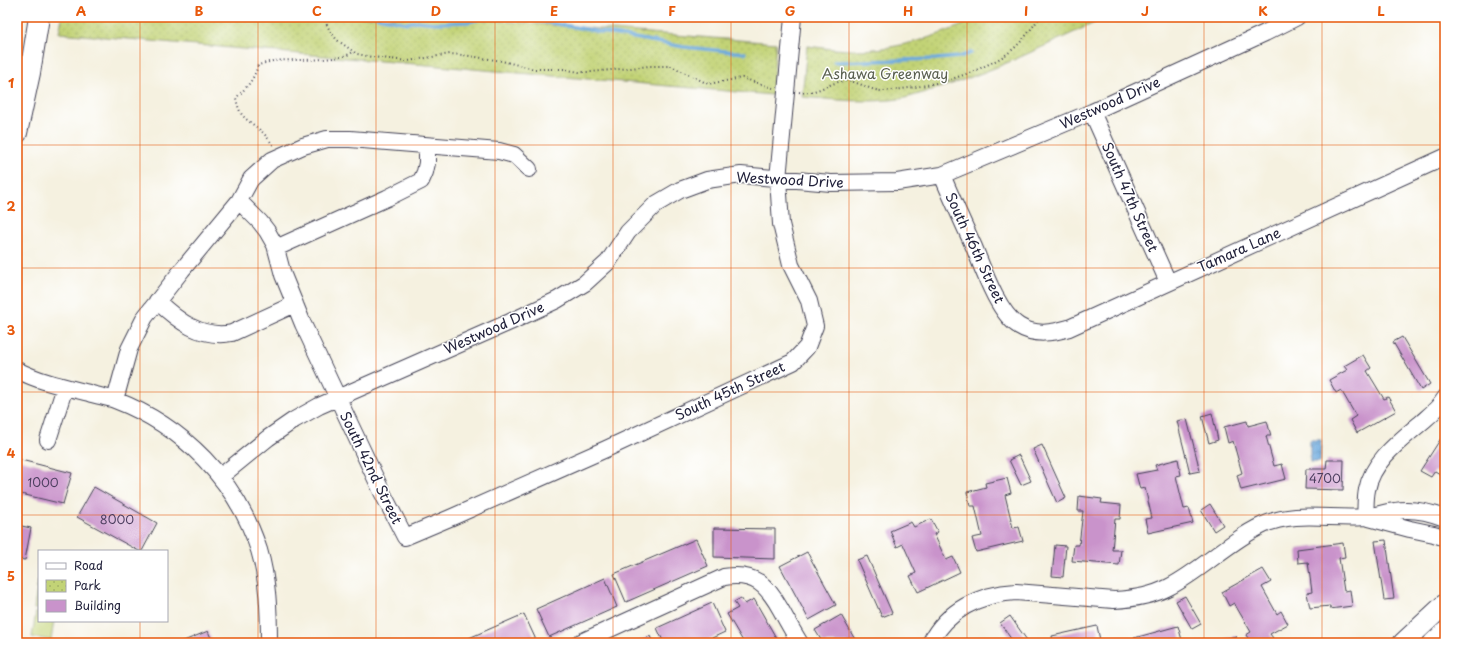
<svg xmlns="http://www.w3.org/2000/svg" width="1462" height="660" viewBox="0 0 1462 660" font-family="'Playpen Sans',sans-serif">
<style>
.grass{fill:#c2d376;stroke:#727a58}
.park{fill:url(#park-dots);stroke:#727a58}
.water{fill:url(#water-waves);stroke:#48668c}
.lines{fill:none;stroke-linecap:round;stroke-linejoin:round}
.stream{stroke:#6daade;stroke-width:3.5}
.building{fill:#c993cb}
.minor-casing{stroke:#424154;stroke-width:18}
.major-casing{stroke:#424154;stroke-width:22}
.path{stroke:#424154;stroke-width:2;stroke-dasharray:1 3;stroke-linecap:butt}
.minor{stroke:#fff;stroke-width:16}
.major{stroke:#fff;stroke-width:20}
.grid{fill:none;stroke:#e8590c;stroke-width:1;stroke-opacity:0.55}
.labels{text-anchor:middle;stroke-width:3;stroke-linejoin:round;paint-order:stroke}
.number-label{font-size:12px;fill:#4c3e5f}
.park-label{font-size:14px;fill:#5a6050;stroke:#fff}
.street-label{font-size:14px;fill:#22223b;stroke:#fff}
.neatline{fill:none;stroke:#e8590c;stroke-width:1.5}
.grid-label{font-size:13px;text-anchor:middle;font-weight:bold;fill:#e8590c}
</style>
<defs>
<pattern id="park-dots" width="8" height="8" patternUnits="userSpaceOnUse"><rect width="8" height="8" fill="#c2d376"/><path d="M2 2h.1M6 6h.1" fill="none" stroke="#a6b567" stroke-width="1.8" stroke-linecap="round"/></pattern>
<pattern id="water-waves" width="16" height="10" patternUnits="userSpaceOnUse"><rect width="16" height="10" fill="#6daade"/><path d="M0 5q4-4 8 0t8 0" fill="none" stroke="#598ab5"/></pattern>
</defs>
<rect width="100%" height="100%" fill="#fff"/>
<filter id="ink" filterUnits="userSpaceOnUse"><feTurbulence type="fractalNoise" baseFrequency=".025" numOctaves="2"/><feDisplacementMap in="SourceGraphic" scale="8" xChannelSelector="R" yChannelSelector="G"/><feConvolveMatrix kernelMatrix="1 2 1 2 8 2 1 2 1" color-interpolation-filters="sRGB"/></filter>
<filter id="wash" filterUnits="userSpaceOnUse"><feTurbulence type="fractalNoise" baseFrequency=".012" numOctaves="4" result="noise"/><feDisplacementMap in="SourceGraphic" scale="16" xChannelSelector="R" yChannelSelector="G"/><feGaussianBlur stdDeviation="0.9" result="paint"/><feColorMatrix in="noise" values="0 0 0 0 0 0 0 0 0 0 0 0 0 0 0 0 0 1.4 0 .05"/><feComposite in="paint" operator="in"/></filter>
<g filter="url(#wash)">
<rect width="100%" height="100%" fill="#f5f1e0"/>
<path class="grass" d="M36,612L39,613V621H54L51,640L32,637Z"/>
<path class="park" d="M62,17H449L776,43L772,95L59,33Z
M981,17H1107C1050,43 992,73 932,90C922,93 911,97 900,99C867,103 835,100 802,97L807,46C823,48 839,50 855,50C900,50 941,35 981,17Z
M38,581H39V610L34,609Z"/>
<path class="water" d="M1310,440H1321L1320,462H1310Z"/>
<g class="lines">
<path class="stream" d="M377,17L407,23L416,21L437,23L469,22L488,17
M519,17L684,47L745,53
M834,62L936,59L959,57L971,53"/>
</g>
<g id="blocks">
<path class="building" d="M1402,337L1430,384L1421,390L1393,342Z
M1363,355L1371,368L1367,371L1384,399L1388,397L1396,411L1357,433L1350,420L1356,416L1341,390L1336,393L1329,380L1347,370L1344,366Z
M1212,413L1218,440L1209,443L1202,416Z
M1187,419L1200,471L1190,473L1177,421Z
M1247,421L1248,426L1267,421L1271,436H1266L1274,466L1282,464L1286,479L1241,490L1237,475L1242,473L1233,441L1228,443L1224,427Z
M1445,432V477L1435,471L1431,477L1420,471Z
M1042,445L1066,498L1057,503L1033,449Z
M1019,455L1031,481L1021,485L1009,460Z
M17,459L72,473L63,504L17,493Z
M1178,459L1181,475L1176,476L1184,509L1189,508L1193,523L1148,533L1145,519L1152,518L1145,488L1140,489L1136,474L1157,470L1155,465Z
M1327,460H1344L1343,490L1305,489L1306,469H1326Z
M1007,478L1011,493L1005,495L1013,528L1019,527L1023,541L976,552L972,538L982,536L975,506H970L967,492L986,487L985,483Z
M94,487L157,523L142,551H139L77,517Z
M1079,496L1102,499L1101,503L1121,505L1120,519H1115L1112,550H1121L1119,565L1072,561L1074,545H1079L1083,511H1078Z
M1210,504L1223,525L1214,531L1201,510Z
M931,519L938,532L934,534L946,560L953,557L960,572L918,592L910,576L916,573L903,544L897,547L890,531L911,522L914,527Z
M17,525L31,528L25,560L17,559Z
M714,528L775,529V559L714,557Z
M696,539L708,566L626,602L614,574Z
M1386,540L1394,599L1384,600L1375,541Z
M1343,543L1345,557L1339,558L1344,591L1350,590L1352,606L1330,609V606L1310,608L1307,593L1312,592L1308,562L1298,563L1297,549Z
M1055,545L1066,546L1063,577L1052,576Z
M807,552L836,605L809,620L780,566Z
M867,556L892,613L882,617L857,560Z
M1263,569L1271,582L1262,587L1277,614L1281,611L1288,624L1270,634L1273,638L1263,643H1251L1246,635L1251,632L1234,603L1229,606L1222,592Z
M605,578L617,607L549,637L536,609Z
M1185,596L1201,624L1192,629L1176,601Z
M741,598L745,604L754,599L779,643H744L727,614L738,608L734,602Z
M712,603L725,632L701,643H664L657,628Z
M524,614L537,642L472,643L469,638Z
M841,615L857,643H823L815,630Z
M1010,616L1029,643H1014L1000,623Z
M1097,626L1100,640L1092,643H1053L1052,636Z
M1178,626L1182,640L1177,641L1178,643H1135L1134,638Z
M208,631L213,643H179Z
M650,636L653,643H635Z
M1236,636L1238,643H1226L1225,639Z"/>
</g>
</g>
<g filter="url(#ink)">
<use href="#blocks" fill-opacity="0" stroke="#424154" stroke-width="1"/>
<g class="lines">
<g class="minor-casing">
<path id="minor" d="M1092,112L1168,282
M942,175C952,199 963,223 974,247C983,269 998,313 1019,326C1035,336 1052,333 1069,328L1445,157
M239,201L260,222L267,231L275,245L283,275L303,324L382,492L405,537L450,518L606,449L793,362L807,347L815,326L809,301L791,265L781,224L778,179L793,17
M276,248L387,198L421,181L425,172L427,163V146
M157,301C178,321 201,339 232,333L295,304
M17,370C40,382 65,387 89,393C97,396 107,397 115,400C183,426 237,481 259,550C268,580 269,612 269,643
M115,400L129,349L145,317L182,270L239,201L251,179L272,160L303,146L327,139H350L499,151L514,155L529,169
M48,440L65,387
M220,477L268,438L294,420L319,406L510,322L557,300L585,283L608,262L628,232L656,204L680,190L707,180L741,175L831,183L897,182L942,175L1092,112L1265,33L1297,17
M1365,517C1366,508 1365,499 1367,490C1372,461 1401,440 1422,422C1430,415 1440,407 1445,398
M1369,518L1410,529L1434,534L1445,538
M579,643L724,577C755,572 767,585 781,610C787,621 793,632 800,643
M930,643C947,610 980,594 1016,592L1114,600C1133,599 1152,596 1169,587C1202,570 1229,541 1263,525C1295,510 1331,520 1365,517C1375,516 1385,512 1395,511C1412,508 1429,512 1445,518"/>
</g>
<g class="major-casing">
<path id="major" d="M17,133L30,73L39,17
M1403,643L1445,604
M1433,643L1445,632"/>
</g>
<path class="path" d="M323,17L330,31L337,40L357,54L372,57L408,61L450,54L463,55L502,61L534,69H563L579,72H591L650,66H671L708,84L742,78L773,88
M799,92C816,95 829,82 845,81C860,81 871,92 885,91C922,87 956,81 989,64C997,60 1005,56 1012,50C1023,41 1031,29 1040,17
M273,145C269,140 265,134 260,130C246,118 240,119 236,98C246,88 254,80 258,65C263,64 268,62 273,61C291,59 340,62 353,52"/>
<use href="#minor" class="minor"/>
<use href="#major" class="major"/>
</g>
</g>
<path class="grid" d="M140,17V551M258,17V643M376,17V643M495,17V643M613,17V643M731,17V643M849,17V643M967,17V643M1086,17V643M1204,17V643M1322,17V643M17,145H1445M17,268H1445M17,392H1445M17,515H1445M140,621V643"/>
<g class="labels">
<g class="number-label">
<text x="1325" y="483">4700</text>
<text x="43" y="487">1000</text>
<text x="117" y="524">8000</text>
</g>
<g class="park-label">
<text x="885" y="79">Ashawa Greenway</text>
</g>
<g class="street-label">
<text transform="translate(1110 103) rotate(-24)" y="5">Westwood Drive</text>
<text transform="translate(790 180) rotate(3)" y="5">Westwood Drive</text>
<text transform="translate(1130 197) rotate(66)" y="5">South 47th Street</text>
<text transform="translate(975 248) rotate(65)" y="5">South 46th Street</text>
<text transform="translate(1239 250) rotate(-24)" y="5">Tamara Lane</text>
<text transform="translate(494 328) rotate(-24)" y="5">Westwood Drive</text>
<text transform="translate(730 391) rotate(-25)" y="5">South 45th Street</text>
<text transform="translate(371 468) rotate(64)" y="5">South 42nd Street</text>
</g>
</g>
<rect width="1462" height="660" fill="none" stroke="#fff" stroke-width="44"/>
<rect x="38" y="550" width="130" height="72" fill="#ffffff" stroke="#a7a7b1"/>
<rect x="46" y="563" width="20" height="6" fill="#ffffff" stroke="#a7a7b1"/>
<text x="74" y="570" font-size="12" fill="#22223b">Road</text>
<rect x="46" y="580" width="20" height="12" fill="url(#park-dots)" stroke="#a7a7b1"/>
<text x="74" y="590" font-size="12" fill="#22223b">Park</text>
<rect x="46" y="600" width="20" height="12" fill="#c993cb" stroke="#a7a7b1"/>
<text x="74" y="610" font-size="12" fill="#22223b">Building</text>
<rect x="22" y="22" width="1418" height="616" class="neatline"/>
<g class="grid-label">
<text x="81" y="16">A</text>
<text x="199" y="16">B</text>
<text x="317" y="16">C</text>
<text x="436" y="16">D</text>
<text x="554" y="16">E</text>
<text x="672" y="16">F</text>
<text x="790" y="16">G</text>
<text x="908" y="16">H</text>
<text x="1026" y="16">I</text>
<text x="1145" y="16">J</text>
<text x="1263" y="16">K</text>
<text x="1381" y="16">L</text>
<text x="11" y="88">1</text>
<text x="11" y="211">2</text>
<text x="11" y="335">3</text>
<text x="11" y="458">4</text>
<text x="11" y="581">5</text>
</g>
</svg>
